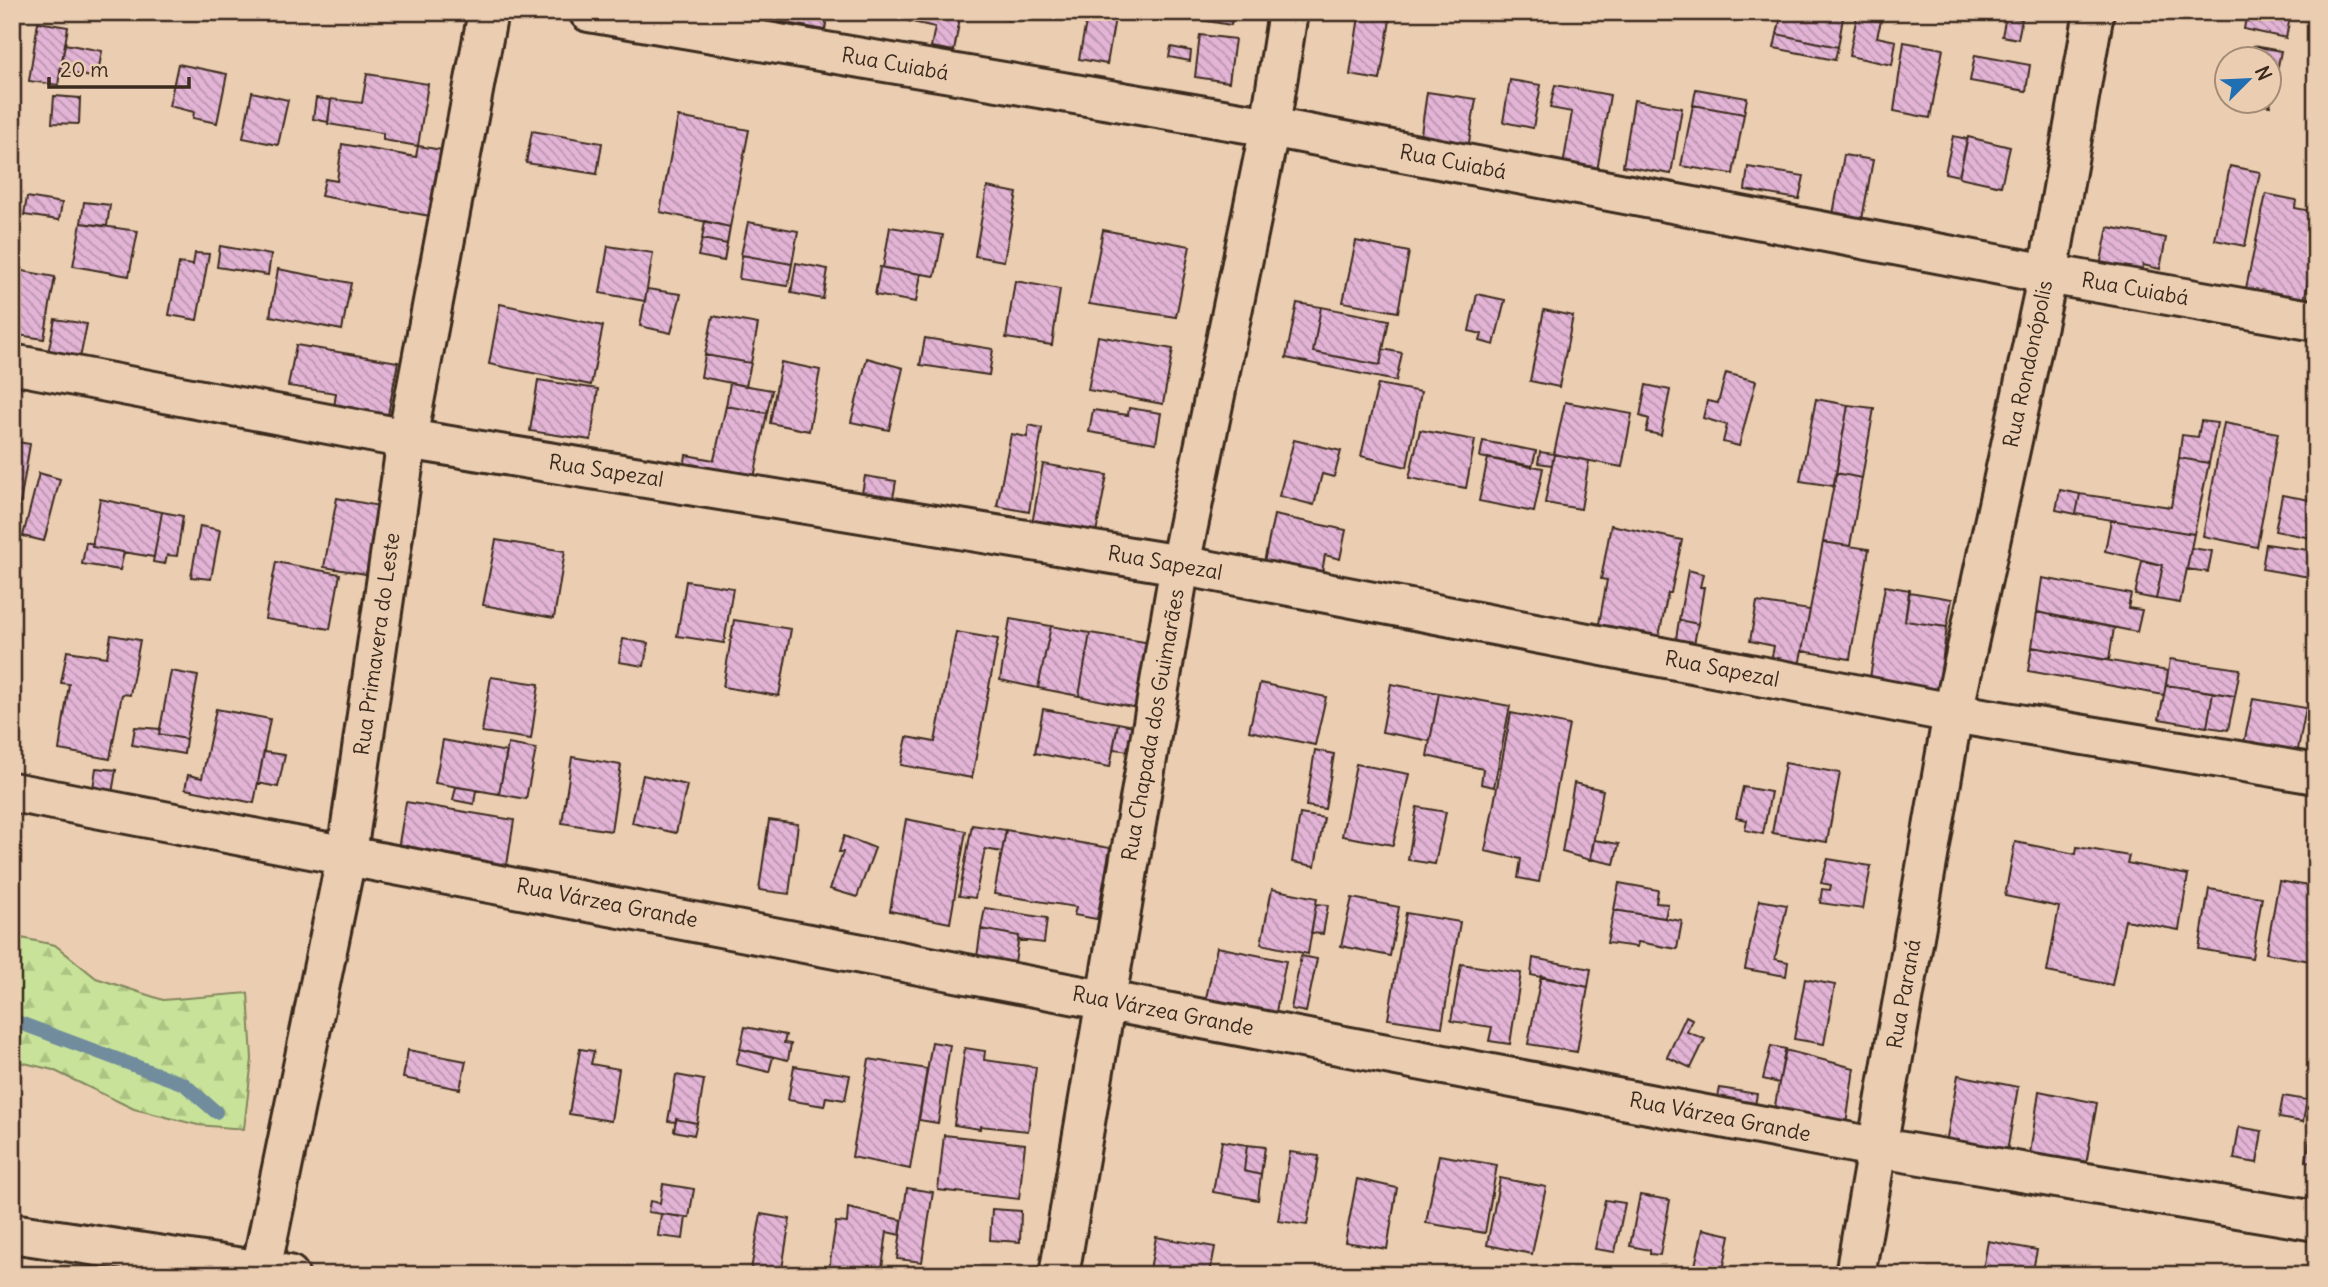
<svg xmlns="http://www.w3.org/2000/svg" width="2328" height="1287" viewBox="0 0 2328 1287" font-family="Delius,sans-serif">
<style>
.forest{fill:url(#forest-firs);stroke:#82865c;stroke-width:2}
.lines{fill:none;stroke-linecap:round;stroke-linejoin:round}
.stream{stroke:#6f8c9d;stroke-width:14}
.building{fill:url(#building-back-hatch);stroke:#3b2a1e;stroke-width:2}
.street-casing{stroke:#3b2a1e;stroke-width:44}
.secondary-casing{stroke:#3b2a1e;stroke-width:44}
.street{stroke:#ebceb2;stroke-width:38}
.secondary{stroke:#ebceb2;stroke-width:38}
.labels{text-anchor:middle;stroke-width:5;stroke-linejoin:round;paint-order:stroke}
.street-label{font-size:21px;fill:#3b2a1e;stroke:#ebceb2}
</style>
<defs>
<pattern id="forest-firs" width="22" height="20" patternUnits="userSpaceOnUse" patternTransform="scale(1.75)"><rect width="22" height="20" fill="#c8e399"/><path d="M5 1l3.5 6h-7zM16 11l3.5 6h-7z" fill="#adc383"/></pattern>
<pattern id="building-back-hatch" width="6" height="6" patternUnits="userSpaceOnUse" patternTransform="scale(1.75)"><rect width="6" height="6" fill="#e3b4d6"/><path d="M-1 5l2 2M0 0l6 6M5-1l2 2" fill="none" stroke="#b993ad"/></pattern>
</defs>
<rect width="100%" height="100%" fill="#ebceb2"/>
<filter id="ink" filterUnits="userSpaceOnUse"><feTurbulence type="fractalNoise" baseFrequency=".0143" numOctaves="2"/><feDisplacementMap in="SourceGraphic" scale="14" xChannelSelector="R" yChannelSelector="G"/><feConvolveMatrix kernelMatrix="1 2 1 2 8 2 1 2 1" color-interpolation-filters="sRGB"/></filter>
<g filter="url(#ink)">
<path class="forest" d="M12,936L55,945L96,978L163,1000L248,993L252,1059L244,1129L198,1125L134,1109L53,1070L12,1060Z"/>
<g class="lines">
<path class="stream" d="M12,1020L184,1084L216,1112"/>
</g>
<path class="building" d="M755,12H828L825,30L754,17Z
M910,12H961L954,51L931,47L935,27L908,21Z
M982,12H1011L1009,20L982,14Z
M1088,12H1116L1107,64L1079,59Z
M1166,12H1233L1231,25L1166,14Z
M1782,12H1844L1838,47L1777,34Z
M2247,12H2291L2286,38L2244,29Z
M1359,16L1390,20L1380,80L1350,75Z
M1857,16L1881,21L1877,37L1896,41L1892,65L1849,56Z
M2006,16L2022,19L2018,39L2002,36Z
M38,22L68,27L58,85L29,81Z
M1777,34L1838,47L1835,60L1774,48Z
M1200,35L1235,39L1229,82L1195,77Z
M1904,42L1943,49L1930,118L1894,111Z
M65,44L102,51L97,78L60,71Z
M2253,46L2281,51L2270,106L2247,102H2268V60H2250Z
M1171,47L1191,51L1190,61L1169,57Z
M1975,55L2030,65L2026,91L1970,81Z
M178,64L227,74L217,123L193,118L194,112L169,106Z
M367,74L428,84L418,146L383,140V133L328,124L331,99L362,103Z
M1510,80L1541,85L1533,128L1503,122Z
M1555,85L1610,95L1597,171L1563,166L1572,112L1550,108Z
M1696,89L1747,98L1744,114L1693,105Z
M252,92L288,100L278,145L243,138Z
M1427,92L1476,99L1466,161L1418,154Z
M54,96L80,98L79,124L52,123Z
M316,98L331,100L328,122L313,119Z
M1634,100L1682,108L1671,174L1623,166Z
M1693,105L1744,114L1733,174L1681,166Z
M678,117L749,130L730,227L660,212Z
M532,131L602,143L597,174L526,163Z
M1953,136L1967,139L1959,176L1945,173Z
M1968,137L2010,147L2001,186L1959,177Z
M342,144L416,157L418,146L442,150L430,216L321,196L325,179L337,181Z
M1844,155L1873,160L1860,230L1831,225Z
M2230,166L2260,172L2245,246L2215,240Z
M1748,167L1804,176L1799,199L1745,190Z
M987,187L1017,193L1004,261L975,256Z
M2266,194L2296,200L2295,208L2316,212V244L2303,305L2245,293Z
M27,197L62,203L59,220L24,215Z
M84,202L110,205L107,226L81,223Z
M705,221L730,227L727,244L702,239Z
M748,222L798,231L792,264L741,255Z
M81,223L138,231L129,276L73,266Z
M890,227L943,235L935,276L883,268Z
M2108,227L2166,238L2160,269L2143,265L2139,284L2098,276Z
M1103,230L1190,246L1176,317L1089,304Z
M702,239L727,244L724,261L698,256Z
M1356,241L1409,252L1398,312L1343,302Z
M220,246L271,255L268,275L217,267Z
M608,246L653,253L645,301L600,293Z
M195,253L209,254L197,320L169,315L179,263L193,265Z
M742,255L792,264L788,286L739,279Z
M796,263L828,269L823,299L791,293Z
M880,267L921,274L916,302L875,295Z
M12,269L55,277L44,339L12,334Z
M278,269L351,283L342,330L270,316Z
M1015,281L1060,289L1052,345L1006,338Z
M647,289L681,294L671,333L640,326Z
M1477,294L1505,300L1494,345L1480,341L1482,334L1469,331Z
M1297,303L1321,307L1313,352L1380,365L1383,349L1402,353L1396,381L1286,358Z
M500,304L603,326L591,385L489,364Z
M1321,307L1389,320L1380,365L1313,352Z
M1544,310L1573,316L1559,387L1530,381Z
M713,316L758,324L751,363L705,355Z
M55,319L87,324L78,368L46,363Z
M1098,336L1173,349L1163,404L1088,390Z
M925,338L993,349L989,375L920,365Z
M296,345L398,362L386,425L333,415L336,393L288,386Z
M705,355L751,363L746,386L701,377Z
M867,358L903,368L889,430L851,422Z
M781,362L820,370L809,431L770,423Z
M1726,373L1756,381L1739,446L1723,442L1727,425L1703,418L1707,401L1718,403Z
M538,380L598,389L591,440L530,431Z
M730,383L772,390L767,413L726,406Z
M1378,384L1421,392L1407,467L1361,456Z
M1646,385L1670,390L1661,435L1646,432L1649,419L1640,416Z
M1816,399L1848,405L1834,486L1800,481Z
M1565,402L1632,414L1622,467L1554,454Z
M1848,405L1874,408L1862,478L1836,473Z
M726,406L767,413L752,488L683,475L686,455L714,460Z
M1129,408L1161,413L1156,443L1089,432L1093,410L1128,415Z
M2201,421L2217,423L2209,463L2179,458L2182,435L2198,437Z
M2224,423L2278,433L2257,547L2203,536Z
M1029,425L1042,428L1029,512L997,506L1011,434L1027,437Z
M1420,430L1475,440L1466,488L1409,478Z
M1294,440L1341,451L1334,477L1322,474L1314,505L1279,496Z
M12,441L30,444L18,516L12,515Z
M1483,441L1536,451L1532,467L1480,457Z
M1540,452L1554,454L1552,465L1538,463Z
M1554,454L1589,461L1581,509L1545,503Z
M1488,458L1543,468L1534,512L1479,501Z
M2179,458L2209,463L2194,534L2076,514L2080,494L2171,507Z
M1043,464L1107,475L1094,543L1032,524Z
M39,473L60,479L44,541L23,536Z
M1836,473L1862,478L1850,546L1823,542Z
M865,476L896,481L891,510L860,505Z
M2060,490L2080,494L2076,514L2056,510Z
M2282,495L2316,501V539L2275,531Z
M337,498L379,506L366,574L324,567Z
M100,499L162,512L154,557L92,547Z
M162,512L183,516L177,556L167,555L165,564L153,562Z
M12,515L18,516L12,551Z
M1274,515L1346,530L1340,559L1325,555L1321,578L1263,567Z
M2111,520L2194,534L2180,603L2156,599L2163,565L2105,551Z
M1611,525L1682,540L1671,593H1668L1659,636H1663L1660,649L1590,638L1593,622L1599,624L1607,580L1601,579Z
M200,526L220,530L211,579L191,577Z
M496,540L565,551L554,618L483,605Z
M86,542L93,544L92,547L124,552L120,570L82,564Z
M1823,542L1869,549L1850,659L1802,651Z
M2266,544L2316,551V578L2262,569Z
M2191,548L2212,551L2208,572L2187,569Z
M2142,561L2163,565L2156,599L2135,595Z
M276,562L340,574L330,629L265,619Z
M1688,570L1703,574L1700,587H1704L1698,624L1679,620Z
M2042,578L2131,594L2128,608L2142,610L2137,632L2037,612Z
M686,581L733,588L724,643L677,636Z
M1885,586L1910,590L1905,621L1947,627L1937,698L1869,684Z
M1909,592L1952,599L1947,627L1905,621Z
M1757,602L1810,610L1798,671L1770,667L1774,646L1750,641Z
M2037,612L2114,628L2109,660L2032,647Z
M1010,619L1051,626L1038,688L1000,680Z
M734,620L791,629L779,696L723,687Z
M1679,620L1698,624L1693,649L1675,645Z
M1051,626L1090,633L1079,696L1038,688Z
M956,632L998,639L972,778L901,765L907,737L935,742Z
M1090,633L1151,643L1137,708L1079,696Z
M111,635L140,640L130,695L122,694L110,759L59,750L69,684L61,683L67,651L107,657Z
M623,639L648,643L644,666L619,662Z
M2032,647L2168,671L2164,695L2028,671Z
M2170,659L2240,669L2235,696L2166,685Z
M171,671L198,676L186,739L159,734Z
M491,677L539,684L531,739L482,732Z
M1260,683L1326,697L1315,745L1249,731Z
M1391,684L1439,693L1430,741L1382,732Z
M2166,685L2213,692L2207,727L2159,719Z
M2213,692L2235,696L2228,730L2207,727Z
M1439,693L1510,706L1494,787L1481,784L1483,769L1427,756Z
M2253,699L2306,708L2296,760L2242,753Z
M216,709L270,719L254,803L185,789L188,775L202,778Z
M1043,709L1118,723L1110,767L1035,753Z
M1511,713L1569,725L1539,882L1518,878L1521,859L1485,851Z
M1118,723L1134,726L1129,751L1113,749Z
M135,727L160,729L159,734L186,739L184,754L132,745Z
M443,740L507,752L499,794L435,783Z
M508,744L536,749L526,799L499,794Z
M1315,750L1334,754L1325,809L1306,806Z
M264,752L285,755L278,787L258,783Z
M572,757L621,765L611,831L562,823Z
M1785,763L1840,773L1827,842L1772,833Z
M1356,764L1409,774L1393,845L1342,836Z
M96,768L116,770L110,805L91,802Z
M643,775L687,785L676,833L632,823Z
M1574,783L1603,790L1590,860L1562,852Z
M456,787L476,790L474,804L453,800Z
M1743,787L1771,792L1763,834L1745,830L1747,820L1736,818Z
M406,802L514,820L505,878L396,861Z
M1417,807L1446,812L1435,864L1408,860Z
M1300,814L1324,818L1315,866L1292,862Z
M906,819L966,831L950,923L890,911Z
M769,820L798,824L789,894L759,890Z
M972,825L1006,830L1002,852L985,849L975,898L959,896Z
M1006,830L1110,848L1097,919L1074,915L1076,907L994,894Z
M844,836L875,848L857,897L830,889L843,852H839Z
M1594,840L1619,844L1614,864L1591,859Z
M2015,842L2076,854L2077,847L2129,856L2127,863L2188,875L2179,930L2125,920L2112,985L2047,972L2059,907L2005,896Z
M1828,859L1871,866L1863,909L1820,903L1822,889L1830,890L1831,885L1821,883Z
M2279,881L2316,887V962L2266,953Z
M1619,883L1658,890L1656,903L1668,904L1665,918L1614,910Z
M1272,889L1317,898L1308,954L1261,944Z
M2209,889L2262,897L2252,958L2199,949Z
M1352,898L1399,907L1390,956L1341,946Z
M1759,900L1787,905L1775,959L1788,962L1786,976L1745,969Z
M1316,904L1328,905L1323,934L1311,933Z
M985,908L1047,918L1044,943L1018,940L1019,936L981,929Z
M1614,910L1682,921L1677,949L1638,942L1637,947L1607,943Z
M1406,913L1460,922L1442,1027L1388,1019Z
M981,929L1019,936L1015,963L977,957Z
M1217,947L1286,961L1275,1017L1205,1003Z
M1301,956L1317,959L1306,1012L1291,1009Z
M1533,958L1591,969L1588,987L1531,975Z
M1461,964L1521,973L1510,1044L1489,1041L1492,1027L1451,1021Z
M1541,976L1588,987L1577,1052L1528,1044Z
M1805,979L1835,985L1824,1044L1794,1039Z
M1686,1016L1692,1019L1687,1032L1705,1039L1691,1068L1667,1057Z
M745,1027L786,1035L784,1043L791,1044L788,1060L740,1049Z
M932,1042L950,1045L938,1123L919,1120Z
M1771,1046L1786,1049L1779,1083L1763,1079Z
M965,1048L985,1051L984,1060L1036,1067L1028,1131L980,1126V1129L954,1125Z
M580,1049L594,1051L591,1064L619,1069L611,1121L569,1114Z
M740,1049L773,1057L769,1072L736,1064Z
M408,1050L466,1061L460,1089L403,1078Z
M1785,1050L1854,1068L1846,1125L1774,1111Z
M869,1059L927,1069L910,1169L852,1157Z
M794,1066L850,1075L845,1100L826,1097L824,1106L788,1100Z
M676,1075L704,1080L697,1123L676,1119V1122L668,1121Z
M1958,1075L2018,1087L2006,1158L1945,1149Z
M1720,1088L1757,1094L1753,1116L1715,1109Z
M2039,1091L2097,1103L2085,1170L2029,1161Z
M2283,1096L2307,1100L2303,1122L2279,1118Z
M676,1119L697,1123L694,1135L674,1131Z
M2239,1127L2262,1131L2257,1163L2234,1159Z
M2311,1132L2316,1133V1163L2306,1161Z
M944,1135L1025,1144L1019,1199L938,1190Z
M1222,1141L1247,1145L1244,1171L1261,1175L1258,1200L1213,1192Z
M1247,1145L1265,1147L1261,1175L1244,1171Z
M1290,1152L1319,1156L1307,1225L1278,1221Z
M1439,1155L1497,1165L1485,1233L1426,1223Z
M1500,1178L1546,1187L1532,1254L1487,1245Z
M1357,1179L1397,1188L1387,1249L1345,1242Z
M663,1184L694,1189L689,1218L648,1212L650,1201L660,1203Z
M907,1188L933,1192L922,1262L897,1259Z
M1640,1195L1670,1200L1660,1255L1650,1254V1250L1630,1246Z
M1605,1200L1625,1203L1615,1252L1595,1249Z
M848,1208L902,1220L900,1235L887,1232L881,1275H828L836,1222L847,1223Z
M992,1209L1021,1211L1020,1242L990,1240Z
M661,1214L686,1217L683,1239L658,1236Z
M761,1214L790,1219L781,1275H750Z
M1703,1229L1730,1235L1722,1275H1693Z
M1156,1237L1215,1247L1210,1273L1194,1270L1193,1275H1149Z
M1988,1241L2037,1250L2032,1275H1982Z
M2071,1266L2120,1275H2069Z"/>
<g class="lines">
<g class="street-casing">
<path id="street" d="M589,12L1270,127L2048,274L2316,321
M12,364L407,439L1180,565L1953,713L2316,774
M12,792C634,905 1253,1034 1874,1147C2021,1173 2169,1196 2316,1221
M12,1233L289,1275
M260,1275L347,853L407,439L488,12
M1059,1275L1180,565L1270,127L1288,12"/>
</g>
<g class="secondary-casing">
<path id="secondary" d="M1855,1275L1953,713L2048,274L2094,12"/>
</g>
<use href="#street" class="street"/>
<use href="#secondary" class="secondary"/>
</g>
</g>
<g class="labels">
<g class="street-label">
<text transform="translate(895 64) rotate(10)" y="7">Rua Cuiabá</text>
<text transform="translate(1453 162) rotate(11)" y="7">Rua Cuiabá</text>
<text transform="translate(2135 289) rotate(10)" y="7">Rua Cuiabá</text>
<text transform="translate(2028 364) rotate(-78)" y="7">Rua Rondonópolis</text>
<text transform="translate(606 471) rotate(9)" y="7">Rua Sapezal</text>
<text transform="translate(1165 563) rotate(10)" y="7">Rua Sapezal</text>
<text transform="translate(377 644) rotate(-82)" y="7">Rua Primavera do Leste</text>
<text transform="translate(1722 669) rotate(11)" y="7">Rua Sapezal</text>
<text transform="translate(1153 725) rotate(-80)" y="7">Rua Chapada dos Guimarães</text>
<text transform="translate(607 903) rotate(11)" y="7">Rua Várzea Grande</text>
<text transform="translate(1904 994) rotate(-80)" y="7">Rua Paraná</text>
<text transform="translate(1163 1011) rotate(11)" y="7">Rua Várzea Grande</text>
<text transform="translate(1720 1117) rotate(11)" y="7">Rua Várzea Grande</text>
</g>
</g>
<rect width="2328" height="1287" fill="none" stroke="#ebceb2" stroke-width="42"/>
<rect x="21" y="21" width="2286" height="1245" fill="none" stroke="#3b2a1e" stroke-width="2.5" filter="url(#ink)"/>
<g transform="translate(2248 80) rotate(66)"><circle r="33" fill="#ebceb2" stroke="#a58c77" stroke-width="2"/>
<path d="M0-5L12 26L0 18L-12 26Z" fill="#1f6fb2"/>
<text y="-10" font-size="19" font-weight="bold" text-anchor="middle" fill="#3b2a1e">N</text>
</g>
<path d="M49 77v10h140v-10" fill="none" stroke="#3b2a1e" stroke-width="3.5"/>
<text x="60" y="77" font-size="21" fill="#3b2a1e" stroke="#ebceb2" stroke-width="5" paint-order="stroke">20 m</text>
</svg>
